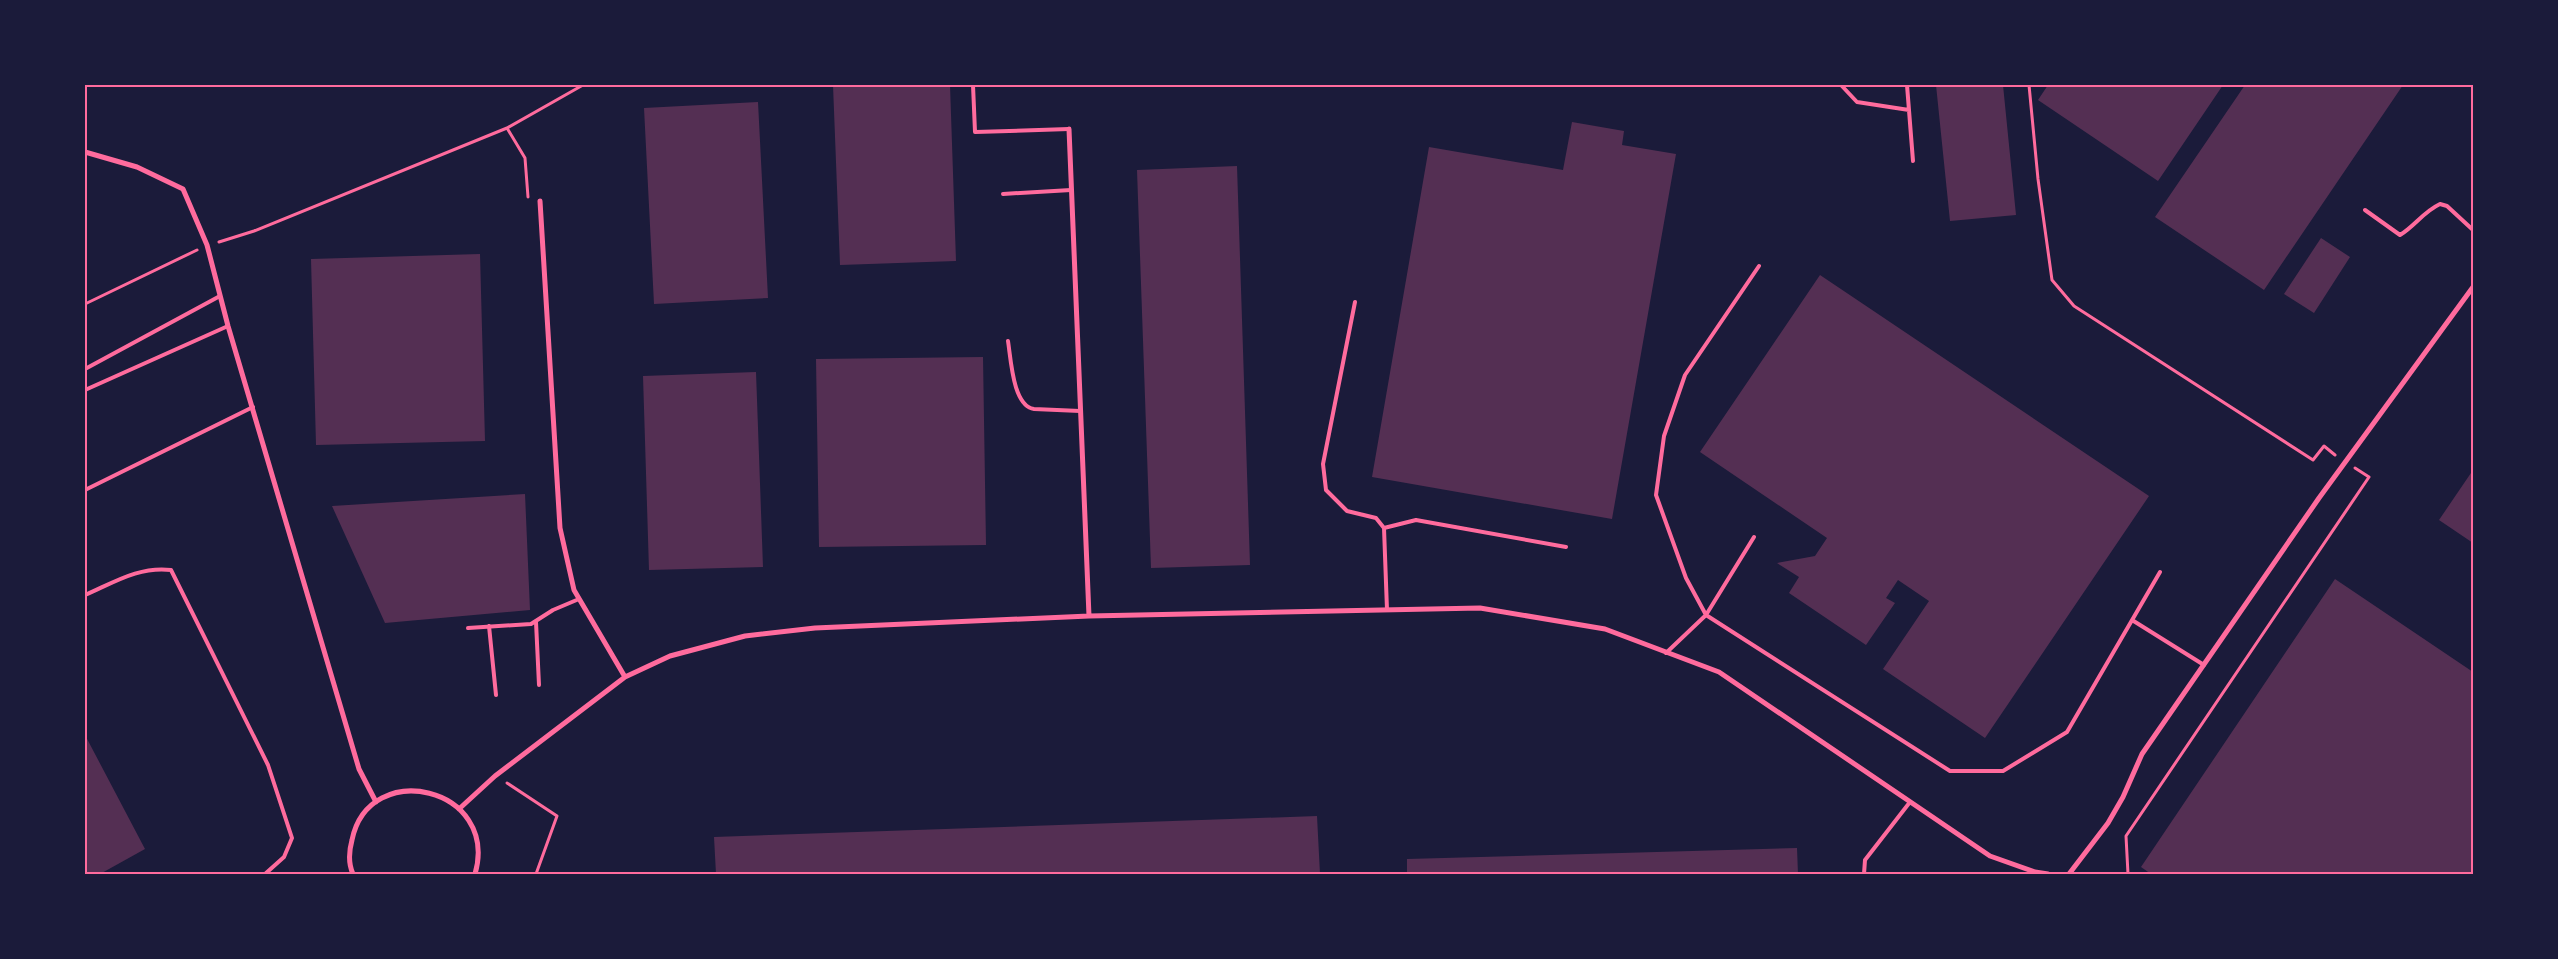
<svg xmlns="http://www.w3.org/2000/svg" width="2558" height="959" viewBox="0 0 2558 959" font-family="Spectral,serif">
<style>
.building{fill:#542f53}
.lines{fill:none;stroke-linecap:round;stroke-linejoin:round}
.path{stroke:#ff6b9d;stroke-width:3}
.service{stroke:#ff6b9d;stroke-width:4}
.minor{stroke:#ff6b9d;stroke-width:5}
.neatline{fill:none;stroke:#ff6b9d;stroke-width:2}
</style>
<rect width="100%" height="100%" fill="#1b1b3a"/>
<path class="building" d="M833,85H950L956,261L840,265Z
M1936,85H2003L2016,215L1950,221Z
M2048,85H2223L2158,181L2038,100Z
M2245,85H2403L2264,290L2155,217Z
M758,102L768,298L654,304L644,108Z
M1572,122L1624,131L1622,145L1676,154L1612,519L1372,477L1429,147L1563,170Z
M1237,166L1250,565L1151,568L1137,170Z
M2321,238L2350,257L2314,313L2284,294Z
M480,254L485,441L316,445L311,259Z
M1820,275L2149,496L1985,738L1883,669L1929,601L1898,580L1886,598L1895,603L1866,645L1789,593L1799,577L1777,563L1815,556L1827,538L1700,452Z
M983,357L986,545L819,547L816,359Z
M756,372L763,567L649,570L643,376Z
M2473,470V543L2439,520Z
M525,494L530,610L385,623L332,506Z
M2335,579L2473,672V874H2151L2141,867Z
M85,735L145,849L100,874H85Z
M1317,816L1320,874H716L714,837Z
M1797,848L1798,874H1407V859Z"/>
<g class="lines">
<path class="path" d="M2029,85L2038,179L2052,280L2074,306L2313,460L2324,446L2335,455
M507,128L525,158L528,197
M219,242L254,231L507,128L583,85
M85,304L197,250
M507,783L557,816L536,874
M2128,874L2126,836L2369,477L2355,468"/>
<path class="service" d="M973,85L975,132L1069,129
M1841,85L1857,102L1909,110
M1907,85L1913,161
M1003,194L1071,190
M2365,210L2400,235C2415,226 2423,212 2440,204L2447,206L2473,230
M1759,266L1685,375L1664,436L1656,495L1686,578L1706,615L1950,771H2003L2067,732L2160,572
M1355,302L1323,464L1326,490L1347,511L1376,518L1384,528L1387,610
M1008,341C1011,360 1013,406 1034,409L1080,411
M85,369L220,296
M85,390L228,326
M85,490L253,407
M1384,528L1416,520L1566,547
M85,595C113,583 139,566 171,570L268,765L292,838L284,857L265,874
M2132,620L2204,665
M536,622L539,685
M489,626L496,695
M468,628L531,624L553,610L579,599
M1666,653L1706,615L1754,537
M1864,874L1865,860L1910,802"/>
<path class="minor" d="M1069,129L1089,616
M85,152L137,167L183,189L207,245L228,326L359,769L376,802
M540,201L560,528L574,590L625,677
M459,809L495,776L625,677L670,656L745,636L815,628L1089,616L1480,608L1605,629L1719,672L1990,856L2035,872L2048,874
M353,874C348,863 349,851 352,840C369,757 500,787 475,874
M2069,874L2108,823L2123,797L2142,754L2319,498L2473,287"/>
</g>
<rect width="2558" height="959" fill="none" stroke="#1b1b3a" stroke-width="172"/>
<rect x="86" y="86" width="2386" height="787" class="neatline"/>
</svg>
